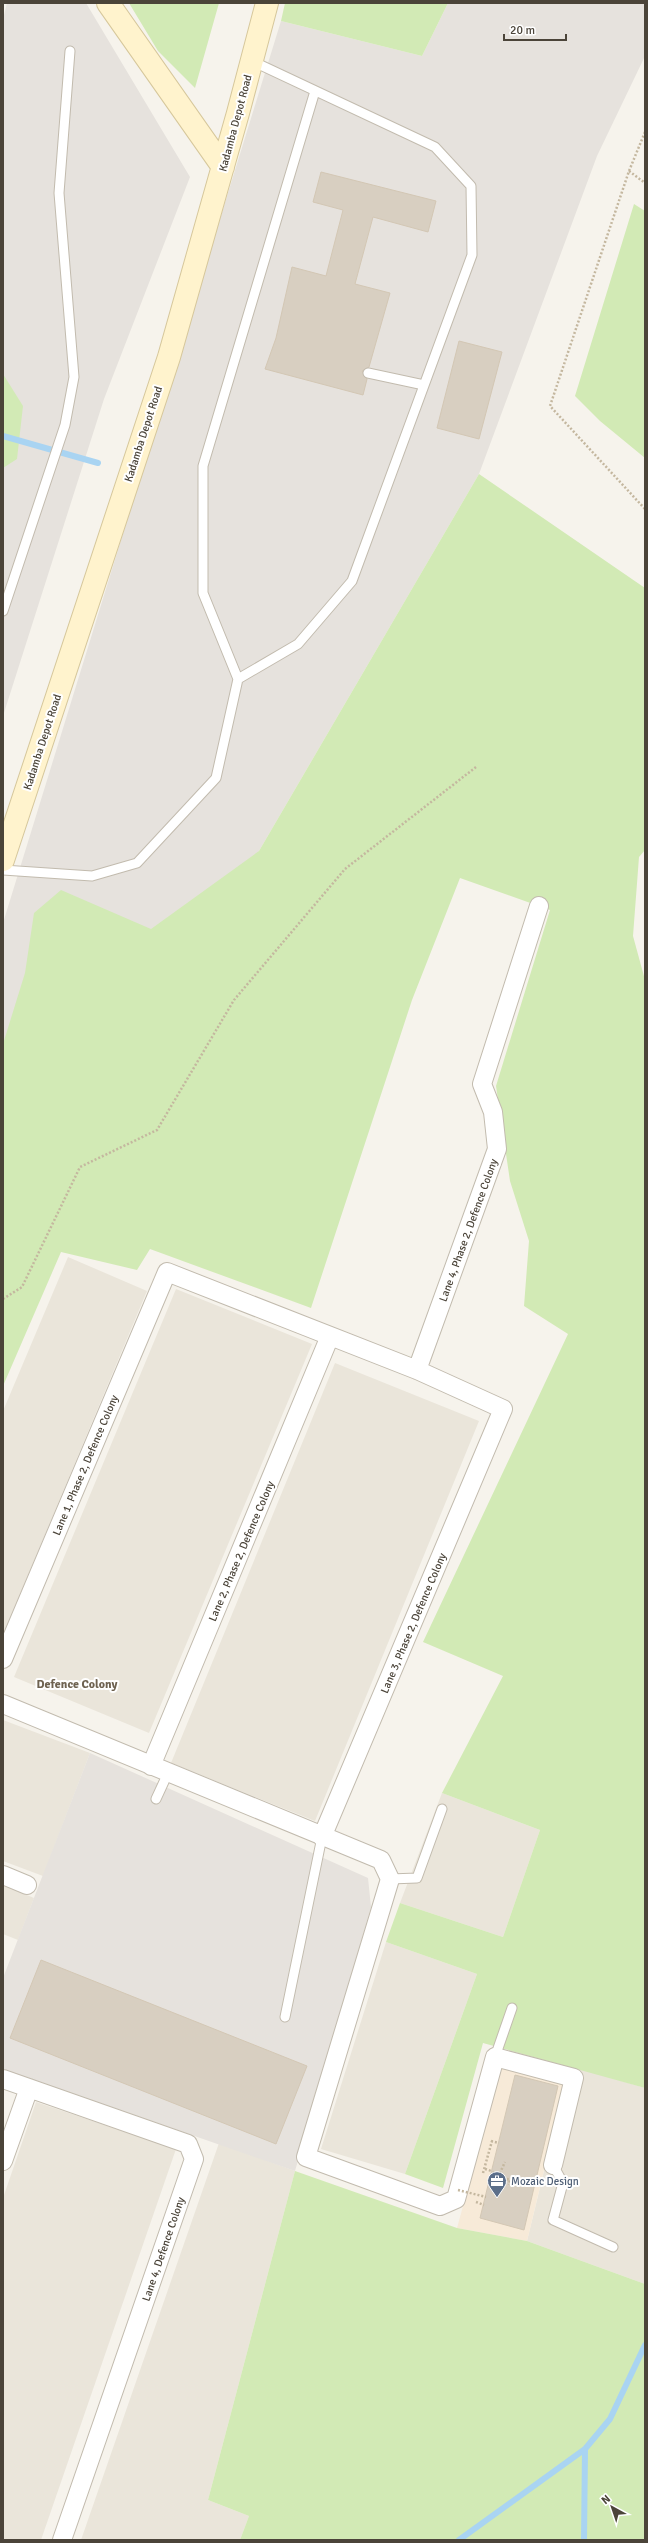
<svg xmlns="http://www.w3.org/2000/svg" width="648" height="2543" viewBox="0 0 648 2543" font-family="Signika,sans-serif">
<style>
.residential{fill:#eae5da}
.commercial{fill:#f7ead8}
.industrial{fill:#e6e2dd}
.green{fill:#d2eab5}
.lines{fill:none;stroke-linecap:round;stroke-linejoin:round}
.stream{stroke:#a9d4f2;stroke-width:6}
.building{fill:#d8cfc1;stroke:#d3c7b4}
.lane-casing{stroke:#c2bbae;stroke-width:11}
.street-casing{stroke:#c2bbae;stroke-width:20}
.secondary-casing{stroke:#d6c79b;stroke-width:24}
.path{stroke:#c4b79f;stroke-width:2.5;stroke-dasharray:2 2;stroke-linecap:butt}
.lane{stroke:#fff;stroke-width:9}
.street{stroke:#fff;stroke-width:18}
.secondary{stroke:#fff3cd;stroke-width:22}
.path-bridge{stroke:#c4b79f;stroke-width:2.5;stroke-dasharray:2 2;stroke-linecap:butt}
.labels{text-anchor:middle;stroke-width:4;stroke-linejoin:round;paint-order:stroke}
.street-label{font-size:11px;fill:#4b4439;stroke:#fff}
.service-label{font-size:11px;fill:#4e5e75;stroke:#fff;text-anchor:start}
.neighbourhood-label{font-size:12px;font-weight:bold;fill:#6e6250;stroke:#fff}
</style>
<rect width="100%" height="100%" fill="#f6f3ec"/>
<path class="residential" d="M68,1257L147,1291L3,1635V1411Z
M176,1289L312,1344L149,1733L14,1677Z
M335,1363L479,1421L315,1821L171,1763Z
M3,1720L90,1753L43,1876L3,1861Z
M442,1793L540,1830L503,1937L400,1903Z
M3,1885L34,1898L18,1940L3,1934Z
M386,1942L477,1974L405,2174L321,2149Z
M581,2069L645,2088V2284L527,2241L545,2167L562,2170Z
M36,2102L176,2149L41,2540H3V2198Z
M219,2143L295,2171L208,2500L249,2516L240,2540H81Z"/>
<path class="commercial" d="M501,2067L565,2083L527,2241L457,2228Z"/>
<path class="industrial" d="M7,3H86L190,177L104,399L3,716V19Z
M448,3H645V56L597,156L479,474L259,851L3,1278V923L281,21L422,56Z
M90,1753L368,1878L371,1907L295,2171L3,2069V1978Z"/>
<path class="green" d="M129,3H219L195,88L158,51Z
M285,3H448L422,56L281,21Z
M634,204L645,211V458L600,421L575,396Z
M3,374L23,406L17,459L3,468Z
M479,474L645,588V850L639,857L633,936L645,980V2088L483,2043L443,2188L405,2174L477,1974L386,1942L400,1903L503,1937L540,1830L442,1793L503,1676L423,1642L568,1334L524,1306L529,1241L510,1181L496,1086L550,910L460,878L412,1000L311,1308L150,1249L137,1270L61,1252L3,1386V1044L25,973L34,913L61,890L151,929L259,851Z
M295,2171L457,2228L527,2241L645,2284V2540H240L249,2516L208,2500Z"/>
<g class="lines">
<path class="stream" d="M3,436L98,463
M459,2540L585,2449L610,2419L645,2345
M584,2540L585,2449"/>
</g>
<path class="building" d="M321,172L436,201L428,232L373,217L355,284L390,293L369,367L362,371L367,379L363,395L265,369L276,338L292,267L326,276L343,210L313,202Z
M459,341L502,352L479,439L437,428Z
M41,1960L307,2066L276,2144L10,2038Z
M515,2075L558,2086L524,2230L480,2218Z"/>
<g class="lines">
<g class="lane-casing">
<path id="lane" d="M368,373L424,385
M3,611L65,425L74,377L59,193L70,51
M238,679L203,593V466L315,91
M3,870L92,876L137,863L216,778L238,679L298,644L352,581L472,255L471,186L435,147L252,61
M156,1799L168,1773
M390,1879L417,1878L442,1809
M285,2017L322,1837
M495,2057L512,2008
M553,2165L563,2183L553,2220L613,2247"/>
</g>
<g class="street-casing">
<path id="street" d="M417,1370L497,1149L493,1112L482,1084L539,906
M3,1659L167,1272L417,1370L503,1409L322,1837
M3,1704L381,1860L390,1879L306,2157L440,2206L456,2199L495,2057L574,2078L553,2165
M151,1766L330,1336
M3,1875L27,1885
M3,2079L188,2144L194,2159L62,2540
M3,2161L29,2088"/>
</g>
<g class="secondary-casing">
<path id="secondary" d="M108,3L223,167
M3,860L169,357L238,113L267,3"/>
</g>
<path class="path" d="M645,132L629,171L550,406L645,509
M629,171L645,183
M3,1299L22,1287L80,1167L157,1130L234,1000L345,869L476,767
M491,2141L499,2143
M485,2169C494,2171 501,2178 510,2180L509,2185
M498,2177L505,2162
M476,2202L484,2205"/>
<use href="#lane" class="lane"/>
<use href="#street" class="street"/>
<use href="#secondary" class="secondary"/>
<path class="path-bridge" d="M483,2173L492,2141
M458,2190L486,2197"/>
</g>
<defs>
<g id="office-pin" transform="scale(1)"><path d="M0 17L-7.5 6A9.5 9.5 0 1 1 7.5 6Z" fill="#5c6f8a" stroke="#fff"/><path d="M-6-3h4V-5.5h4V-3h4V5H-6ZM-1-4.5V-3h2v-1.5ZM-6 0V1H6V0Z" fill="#fff"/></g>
</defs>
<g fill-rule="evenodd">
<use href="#office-pin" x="497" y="2181"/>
</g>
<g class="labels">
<g class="street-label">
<text transform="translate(235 123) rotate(-75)" y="4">Kadamba Depot Road</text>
<text transform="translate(143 434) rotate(-72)" y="4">Kadamba Depot Road</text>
<text transform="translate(42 742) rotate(-72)" y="4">Kadamba Depot Road</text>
<text transform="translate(468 1230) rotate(-70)" y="4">Lane 4, Phase 2, Defence Colony</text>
<text transform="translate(85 1465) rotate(-67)" y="4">Lane 1, Phase 2, Defence Colony</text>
<text transform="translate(241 1551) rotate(-67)" y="4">Lane 2, Phase 2, Defence Colony</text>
<text transform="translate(413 1623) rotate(-67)" y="4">Lane 3, Phase 2, Defence Colony</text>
<text transform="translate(163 2249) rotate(-71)" y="4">Lane 4, Defence Colony</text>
</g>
<g class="service-label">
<text x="511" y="2185">Mozaic Design</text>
</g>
<g class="neighbourhood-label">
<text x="77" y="1688">Defence Colony</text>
</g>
</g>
<rect width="648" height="2543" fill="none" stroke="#4b4439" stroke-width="8"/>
<g transform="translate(612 2507) rotate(320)" stroke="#ffffff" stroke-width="3" paint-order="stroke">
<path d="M0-3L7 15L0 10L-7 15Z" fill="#4b4439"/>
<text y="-6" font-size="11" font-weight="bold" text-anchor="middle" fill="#4b4439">N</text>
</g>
<path d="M504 34v6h62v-6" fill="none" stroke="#4b4439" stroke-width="2"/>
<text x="510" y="34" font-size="12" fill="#4b4439" stroke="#ffffff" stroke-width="3" paint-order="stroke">20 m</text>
</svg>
